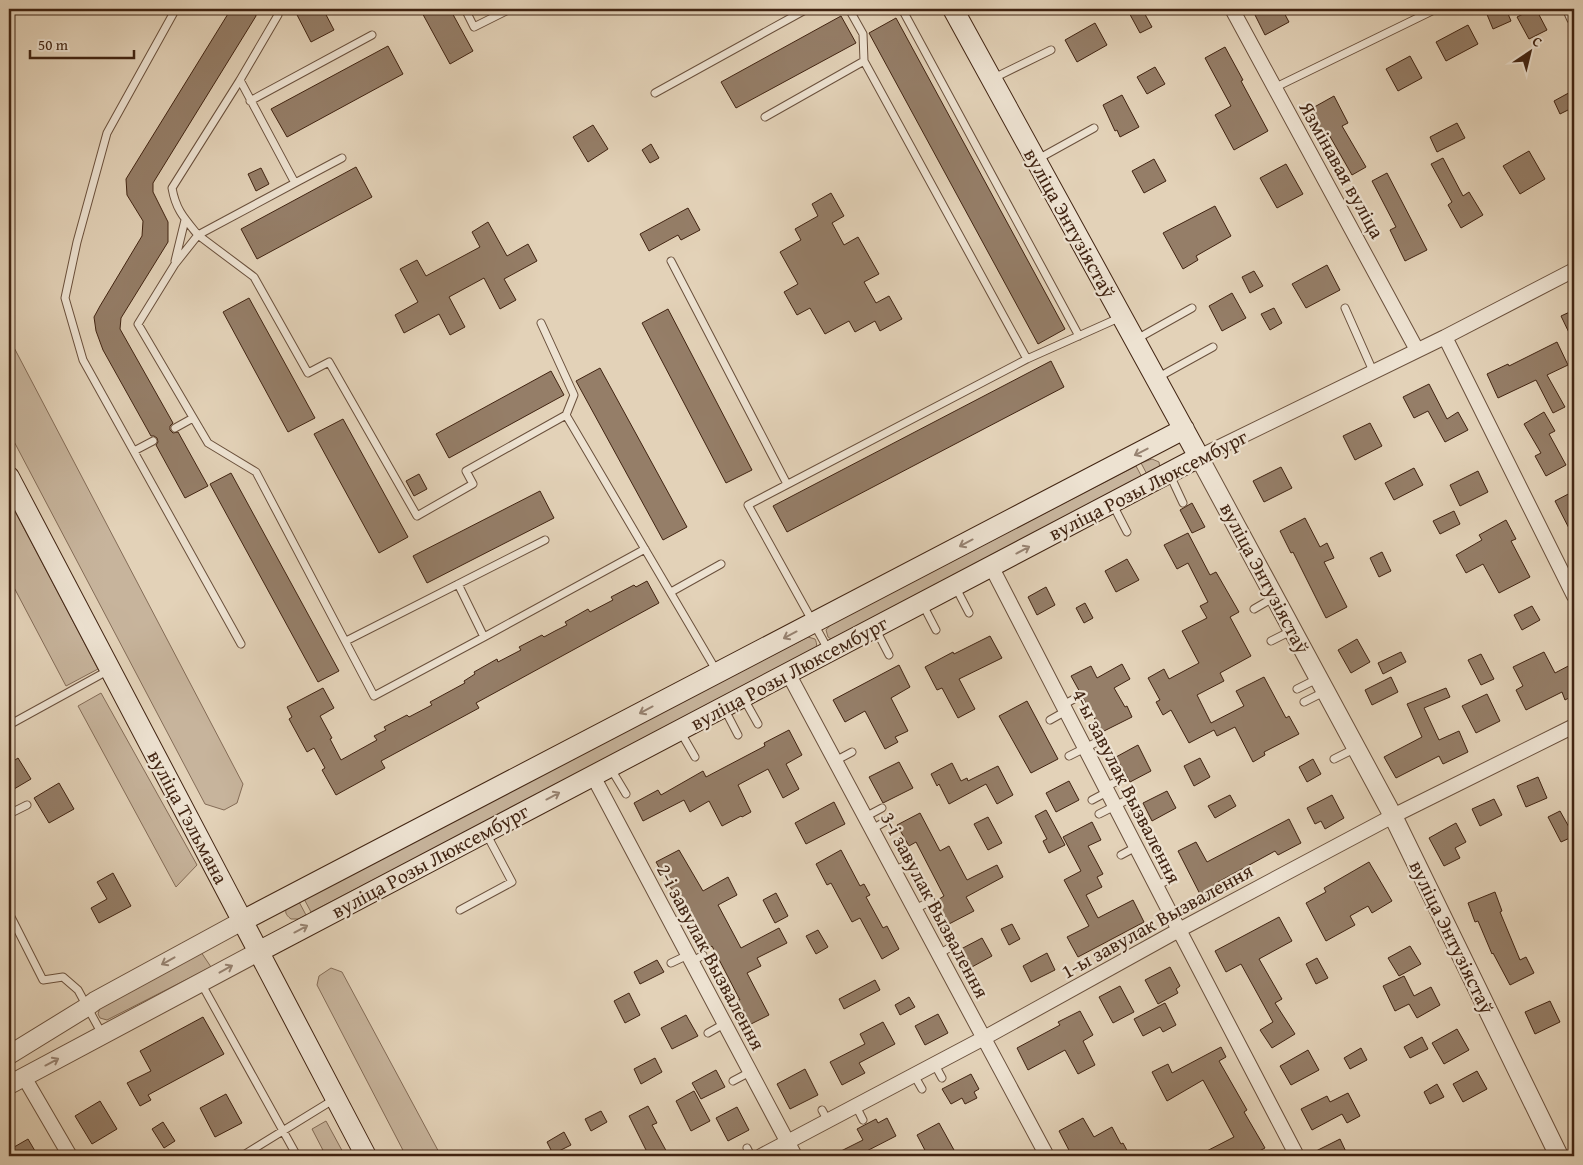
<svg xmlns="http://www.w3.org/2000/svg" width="1583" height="1165" viewBox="0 0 1583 1165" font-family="'Gentium Book Plus',serif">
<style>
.green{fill:#c7b49c;stroke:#846c57}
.building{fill:#957e68;stroke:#412412}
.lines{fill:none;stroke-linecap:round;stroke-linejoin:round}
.service-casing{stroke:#6a503c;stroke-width:9}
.minor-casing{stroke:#6a503c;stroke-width:16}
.tertiary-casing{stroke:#6a503c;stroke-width:20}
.secondary-casing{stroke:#412412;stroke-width:22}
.service{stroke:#ede2d1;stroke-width:7}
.minor{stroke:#ede2d1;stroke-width:14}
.tertiary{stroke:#ede2d1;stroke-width:18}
.secondary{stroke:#ede2d1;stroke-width:20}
.oneway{stroke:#978372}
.labels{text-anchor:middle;stroke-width:4.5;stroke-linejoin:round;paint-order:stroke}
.street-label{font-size:20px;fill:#412412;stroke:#ede2d1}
</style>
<rect width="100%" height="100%" fill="#e3d2b8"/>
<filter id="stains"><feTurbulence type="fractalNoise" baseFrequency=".004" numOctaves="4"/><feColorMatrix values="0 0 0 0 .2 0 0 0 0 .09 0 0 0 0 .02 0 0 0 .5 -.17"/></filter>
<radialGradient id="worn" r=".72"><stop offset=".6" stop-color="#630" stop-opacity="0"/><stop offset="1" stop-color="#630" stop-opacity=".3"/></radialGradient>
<path class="green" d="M9,338L243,784L237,803L224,810L205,804L9,432Z
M1152,459L1159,462L1160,469L1149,478L1141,463Z
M1136,466L1144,481L831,639L828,637L826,630L831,624Z
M9,500L98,669L66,686L9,578Z
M808,637L815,639C820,649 812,652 805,657L311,912L303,897Z
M101,693L197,865L176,887L78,706Z
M298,900L306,915L299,919H291C279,910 290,905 298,900Z
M201,952L211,967L107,1020L100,1018L98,1014L100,1008Z
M331,968L342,972L441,1156H406L317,985L319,976Z
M326,1121L345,1156H326L312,1129Z"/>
<path class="building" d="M231,9H256V16L153,183V192L168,222V242L121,318L120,329L173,423L170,426V430L173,433L178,432L208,486L185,498L156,445L158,442L157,438L154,436H151L103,350L96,331L94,317L100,306L142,236L143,221L127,195L126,179Z
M294,9H323L334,30L311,42Z
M420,9H450L473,51L450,64Z
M1127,9H1142L1152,27L1140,33Z
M1252,9H1282L1289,22L1265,35Z
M1494,9H1506L1511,21L1493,29L1486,12Z
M1533,9H1536L1547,30L1529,39L1517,17Z
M841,16L856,43L736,108L721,82Z
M896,18L1065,329L1038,344L869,33Z
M1095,23L1107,45L1077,62L1065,40Z
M1468,25L1478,44L1446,61L1436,42Z
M388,46L403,74L287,137L271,109Z
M1225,47L1243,80L1241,81L1268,131L1234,150L1215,115L1231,106L1205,58Z
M1410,56L1422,78L1398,91L1386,69Z
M1155,67L1165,84L1147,94L1137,77Z
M1574,90V107L1560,114L1554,101Z
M1122,95L1139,127L1120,137L1117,130L1115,131L1103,105Z
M1334,96L1348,123L1342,126L1366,167L1352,175L1328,133L1323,136L1309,110Z
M1457,123L1465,138L1437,152L1430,137Z
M593,125L608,149L588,162L573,137Z
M651,144L659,158L650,163L642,150Z
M1529,151L1545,179L1520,194L1503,166Z
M1443,158L1463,196L1469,192L1483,215L1461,228L1448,205L1452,202L1431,164Z
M1154,159L1166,181L1144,193L1132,171Z
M1286,164L1303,194L1277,208L1260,178Z
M356,167L372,197L257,259L241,229Z
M261,168L269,184L256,191L248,174Z
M1387,173L1427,250L1405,261L1390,230L1396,227L1372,181Z
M831,193L844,216L832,223L844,245L858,237L879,274L864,282L876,303L889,296L902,319L880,331L875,321L855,332L849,321L825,334L810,308L797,315L784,292L798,284L780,252L801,240L795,229L818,216L812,204Z
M1215,206L1231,236L1196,256L1198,260L1183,269L1163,233Z
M688,208L700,230L681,240L678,235L649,251L640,234Z
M488,222L507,256L528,244L537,261L504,279L516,300L500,309L484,278L449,297L465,327L450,335L439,314L404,333L395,315L418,302L400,269L417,260L426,276L480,247L472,232Z
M1327,265L1340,290L1306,308L1292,284Z
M1254,271L1263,286L1250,293L1242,277Z
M1232,293L1246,318L1222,331L1209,306Z
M249,298L315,418L288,432L223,312Z
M1274,308L1282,323L1270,330L1261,314Z
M668,309L752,470L726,483L642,323Z
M1574,310V343L1561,316Z
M1557,342L1568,365L1547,375L1565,407L1553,413L1536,380L1498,398L1487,374L1508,364L1509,366Z
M1051,361L1064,387L787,532L773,506Z
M600,368L687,527L663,540L576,381Z
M551,371L564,395L449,458L436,434Z
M1429,384L1447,419L1458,412L1468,430L1445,442L1428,411L1414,418L1403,397Z
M1544,412L1555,431L1549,434L1566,465L1546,476L1535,456L1541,453L1524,424Z
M343,419L408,537L379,553L314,434Z
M1370,423L1382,446L1355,460L1343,436Z
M1281,467L1292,488L1264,502L1253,481Z
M1414,468L1423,485L1394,500L1385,483Z
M1478,471L1488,492L1460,506L1450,485Z
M231,473L339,671L318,682L210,484Z
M419,474L427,489L414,496L406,481Z
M540,491L554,518L427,583L413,556Z
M1574,491V538L1555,501Z
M1192,503L1205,527L1192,533L1180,510Z
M1454,511L1460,524L1440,534L1433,521Z
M1305,518L1320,547L1327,543L1334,558L1324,562L1347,607L1326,618L1293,552L1291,553L1280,531Z
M1506,520L1516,539L1511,541L1530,577L1499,593L1483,564L1466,573L1456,555L1482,540L1479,535Z
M1188,533L1210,575L1216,572L1239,612L1230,617L1251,656L1220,673L1224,681L1197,695L1211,723L1244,706L1236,691L1264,677L1286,718L1289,716L1299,734L1264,752L1265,755L1253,762L1235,727L1217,736L1214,730L1189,743L1171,710L1163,715L1156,702L1160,700L1148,678L1164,669L1169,679L1199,663L1182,631L1207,618L1200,606L1208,602L1188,563L1177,569L1164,545Z
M1382,552L1391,571L1379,577L1370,558Z
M1127,559L1139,580L1116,592L1105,571Z
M647,581L659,603L476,703L479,708L381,761L385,768L336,795L322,770L325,768L314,748L307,752L289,719L292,717L287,707L323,688L334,708L320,716L332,738L330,739L341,760L377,740L374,736L386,730L384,727L407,715L409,717L432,705L430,702L465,683L464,681L475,674L474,672L497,659L498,662L521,650L519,647L542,635L544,637L555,631L567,625L565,622L588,609L590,612L613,600L611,597L634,585L636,587Z
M1046,587L1055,605L1037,615L1028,597Z
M1085,603L1093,618L1084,623L1076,608Z
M1532,606L1540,620L1522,630L1514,615Z
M990,636L1002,658L959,679L975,709L958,718L942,688L937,690L925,667L953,652L954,654Z
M1357,639L1370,662L1351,673L1338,650Z
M1401,652L1406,662L1383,674L1378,663Z
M1544,652L1555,673L1574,663V695L1565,700L1562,692L1526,710L1516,690L1523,686L1513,667Z
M1481,654L1494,679L1481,685L1468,660Z
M1122,664L1130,679L1114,688L1125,707L1127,706L1132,717L1102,732L1071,676L1091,666L1097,678Z
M899,665L910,687L891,698L908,731L895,737L898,742L885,749L865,711L845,722L833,700Z
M1391,677L1398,692L1372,705L1365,690Z
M1446,688L1450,697L1424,708L1439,740L1459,731L1468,752L1443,764L1439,756L1396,778L1384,757L1422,737L1407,704Z
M1487,694L1500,721L1476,733L1462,706Z
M1027,701L1058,759L1031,773L999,716Z
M789,730L802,755L786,764L799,789L783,798L768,769L738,785L751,812L742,817L741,816L722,826L709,801L690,812L684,800L643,821L634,803L658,790L661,795L703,771L706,777L765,746L764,743Z
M1138,745L1151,771L1130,782L1116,757Z
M18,758L31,779L9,792V764Z
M1200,758L1210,777L1194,786L1184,766Z
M1313,759L1321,774L1307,782L1299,767Z
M899,762L913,788L883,803L869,777Z
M952,763L961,781L967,778L968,781L998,766L1013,795L997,804L986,784L949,804L939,784L937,786L931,774Z
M1538,777L1547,798L1526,807L1517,786Z
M1069,781L1079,800L1056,812L1046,793Z
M59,783L74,809L49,823L34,798Z
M1167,791L1176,808L1152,821L1143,803Z
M1230,795L1236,806L1215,818L1208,806Z
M1332,795L1344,818L1325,829L1321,821L1315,824L1307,808Z
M1494,799L1502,815L1480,826L1472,809Z
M834,802L845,824L806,844L795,823Z
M1046,810L1065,845L1049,853L1043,841L1047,839L1035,816Z
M1560,811L1574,836L1561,842L1548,817Z
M920,813L940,851L949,846L967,880L997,865L1003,877L966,897L974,911L949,924L936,901L944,896L916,842L909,846L897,825Z
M988,817L1002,843L988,850L974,824Z
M1289,819L1301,843L1278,855L1275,851L1218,882V883L1212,886L1216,893L1203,900L1178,851L1196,842L1207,862Z
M1092,822L1101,840L1088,846L1103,874L1097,877L1102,887L1086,895L1098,918L1133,900L1144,922L1078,957L1067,937L1089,926L1064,880L1081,871L1063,837Z
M1456,823L1466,842L1455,848L1460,858L1444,866L1429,838Z
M679,850L703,891L728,877L737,895L718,905L741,948L779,928L787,943L757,958L761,966L747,973L769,1015L751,1024L738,1000H740L712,946L707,949L685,908L683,909L656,862Z
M841,850L860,886L864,884L870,895L866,897L883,928L887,926L899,949L882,959L860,918L852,922L831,883L827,885L816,864Z
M1369,862L1392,901L1372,913L1368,906L1350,916L1355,925L1326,941L1306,903L1326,892L1324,888Z
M113,873L131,906L99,923L91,908L107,899L97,882Z
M1495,892L1502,911L1500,912L1520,960L1526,957L1534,973L1510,985L1493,953L1492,954L1478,921L1475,922L1468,903Z
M776,893L788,916L775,923L763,900Z
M1279,917L1292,941L1259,959L1282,999L1275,1003L1295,1034L1272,1048L1260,1030L1273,1022L1241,964L1226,972L1215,951Z
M1012,924L1020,939L1009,945L1001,929Z
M818,930L828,947L816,954L806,936Z
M982,938L992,956L970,968L961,949Z
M1410,946L1421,964L1399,976L1388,958Z
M1047,953L1055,970L1031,982L1023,966Z
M1317,958L1328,978L1316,984L1306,964Z
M657,960L664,972L640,984L634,972Z
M1170,967L1180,986L1176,989L1178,993L1158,1004L1145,980Z
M1404,976L1414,996L1431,987L1440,1005L1417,1018L1409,1004L1395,1011L1383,986Z
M875,980L880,990L844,1009L839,999Z
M1120,986L1134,1012L1113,1023L1099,997Z
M629,993L640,1015L625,1023L614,1001Z
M909,997L915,1007L900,1015L895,1005Z
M1550,1001L1560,1022L1535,1034L1525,1012Z
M1165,1003L1176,1025L1163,1032L1160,1027L1143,1036L1134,1019Z
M1080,1011L1093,1035L1083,1041L1095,1065L1078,1074L1065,1050L1028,1070L1017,1048L1060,1025L1058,1022Z
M938,1014L948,1033L925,1045L915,1026Z
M686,1015L698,1036L672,1049L661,1028Z
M203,1017L224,1054L148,1095L151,1100L140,1106L127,1083L151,1071L140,1051Z
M883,1022L895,1044L859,1063L865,1073L842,1085L830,1062L865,1044L860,1034Z
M1457,1029L1469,1050L1444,1064L1432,1043Z
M1422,1037L1428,1049L1410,1058L1404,1047Z
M1221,1047L1226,1057L1219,1061L1247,1110L1244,1112L1265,1148L1250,1156H1197L1234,1137L1203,1080L1167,1101L1152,1072L1168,1064L1172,1073Z
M1361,1048L1367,1060L1350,1069L1344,1058Z
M1308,1050L1319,1070L1291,1085L1280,1066Z
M655,1058L662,1072L641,1084L634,1069Z
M805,1069L818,1095L790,1109L777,1084Z
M716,1070L725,1087L701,1099L692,1083Z
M1477,1071L1487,1089L1463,1102L1453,1084Z
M971,1074L979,1089L974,1092L977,1098L965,1104L962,1098L951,1104L942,1089Z
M1437,1084L1444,1097L1430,1104L1424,1092Z
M694,1091L710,1121L691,1131L676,1101Z
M1348,1093L1360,1116L1347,1123L1342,1114L1312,1130L1301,1109L1327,1096L1330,1102Z
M226,1094L242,1123L215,1137L200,1108Z
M100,1101L117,1129L92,1144L75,1116Z
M648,1106L657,1123L652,1125L669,1156H649L629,1116Z
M737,1107L749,1130L728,1141L716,1118Z
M601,1111L607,1122L591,1131L585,1119Z
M887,1118L896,1136L857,1156H831L863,1140L857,1129L876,1119L878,1123Z
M1083,1118L1094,1137L1112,1127L1121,1144L1123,1143L1130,1156H1072L1059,1131Z
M163,1122L175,1141L164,1148L152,1129Z
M939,1123L954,1150L943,1156H928L917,1135Z
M564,1132L571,1145L553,1154L547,1142Z
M28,1139L38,1156H9V1150Z
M1340,1139L1348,1156H1306Z"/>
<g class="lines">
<g class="service-casing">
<path id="service" d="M174,9L173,14L107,133L77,242L65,298L83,360L241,644
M278,9V15L240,80L172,188C176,210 184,218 198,235L175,264L138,324L208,443L256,472L374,696L484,637L458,584
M465,9L474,27L508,10
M849,9L863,34L864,61
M902,9L1079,336
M992,79L1051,50
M1274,88L1436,9
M655,93L807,9
M250,101L372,35
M765,117L864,61L1027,359L748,505L829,651
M1038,159L1094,128
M295,183L342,158
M198,235L254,277L308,373L329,362L417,516L473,484L466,471L566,415L716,670
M198,235L295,183L240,80
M175,261L185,220
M671,261L787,484
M1345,308L1373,371
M541,323L574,395L566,415
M1135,340L1192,308
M1027,359L1121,317
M1157,378L1213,347
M175,428L193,418
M134,451L153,441
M1169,473L1183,503
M1113,505L1127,532
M956,588L969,613
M671,592L721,564
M923,605L936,630
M1254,609L1273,598
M875,628L889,655
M484,637L645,549
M346,641L545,540
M1271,641L1293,630
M1297,689L1319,678
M744,699L758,724
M1304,702L1326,691
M1063,705L1074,699
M725,710L738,735
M1050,720L1066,711
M9,725L109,670
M680,731L695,757
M1069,756L1097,742
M1334,759L1356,748
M835,761L852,752
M611,769L626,794
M1105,787L1118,781
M1092,800L1107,792
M9,814L27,805
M1099,814L1127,800
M865,817L882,808
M872,829L888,820
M1121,855L1136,847
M894,871L910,863
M1156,886L1170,879
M915,909L931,901
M460,910L512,882L487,835
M9,913L43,980L63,977L78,990L102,1034
M939,954L954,945
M692,962L703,955
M671,963L688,955
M201,983L297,1156
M708,1033L724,1024
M935,1065L942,1078
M914,1075L922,1089
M733,1081L750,1072
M856,1106L863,1120
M822,1110L828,1121
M747,1148L751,1156
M242,1156L333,1100"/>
</g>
<g class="minor-casing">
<path id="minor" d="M1232,9L1417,350
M1570,9L1574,18
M1445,337L1574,596
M1199,457L1445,337L1574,270
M991,566L1179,930L1297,1156
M788,673L1047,1156
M593,776L795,1156
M24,1077L70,1156
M761,1156L984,1038L1179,930L1393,816L1574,726"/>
</g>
<g class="tertiary-casing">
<path id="tertiary" d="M1199,457L1393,816L1559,1156
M9,1055L87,1007L95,1001L242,921
M9,1085L258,952"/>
</g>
<g class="secondary-casing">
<path id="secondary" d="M9,477L366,1156
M242,921L1184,429
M258,952L1199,457L953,9"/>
</g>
<use href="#service" class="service"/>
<use href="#minor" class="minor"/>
<use href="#tertiary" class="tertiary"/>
<use href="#secondary" class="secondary"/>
</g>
<defs><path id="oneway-shaft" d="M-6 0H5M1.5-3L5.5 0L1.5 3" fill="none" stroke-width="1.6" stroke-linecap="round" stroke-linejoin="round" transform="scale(1.25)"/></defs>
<g class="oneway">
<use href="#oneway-shaft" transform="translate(1141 452) rotate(153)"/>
<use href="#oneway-shaft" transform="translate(966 543) rotate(152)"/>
<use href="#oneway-shaft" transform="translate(1023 550) rotate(-28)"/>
<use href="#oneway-shaft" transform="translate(790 635) rotate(152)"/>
<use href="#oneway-shaft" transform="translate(646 710) rotate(152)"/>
<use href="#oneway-shaft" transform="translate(553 796) rotate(-28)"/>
<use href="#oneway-shaft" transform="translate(301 929) rotate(-28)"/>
<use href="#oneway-shaft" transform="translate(168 961) rotate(151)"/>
<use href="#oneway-shaft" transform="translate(226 969) rotate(-29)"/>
<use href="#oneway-shaft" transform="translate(52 1062) rotate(-28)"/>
</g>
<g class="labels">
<g class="street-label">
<text transform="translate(1342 170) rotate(61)" y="7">Язмінавая вуліца</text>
<text transform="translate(1070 223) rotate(61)" y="7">вуліца Энтузіястаў</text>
<text transform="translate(1148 485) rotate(-27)" y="7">вуліца Розы Люксембург</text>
<text transform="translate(1265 578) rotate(62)" y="7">вуліца Энтузіястаў</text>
<text transform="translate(789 673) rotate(-28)" y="7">вуліца Розы Люксембург</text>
<text transform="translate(1127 786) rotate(63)" y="7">4-ы завулак Вызвалення</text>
<text transform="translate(188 817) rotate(62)" y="7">вуліца Тэльмана</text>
<text transform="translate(430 861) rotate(-28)" y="7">вуліца Розы Люксембург</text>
<text transform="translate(935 905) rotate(62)" y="7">3-і завулак Вызвалення</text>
<text transform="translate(1157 921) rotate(-29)" y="7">1-ы завулак Вызвалення</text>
<text transform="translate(1452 937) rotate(64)" y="7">вуліца Энтузіястаў</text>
<text transform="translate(711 957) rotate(62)" y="7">2-і завулак Вызвалення</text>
</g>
</g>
<rect width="1583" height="1165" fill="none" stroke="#e3d2b8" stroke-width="30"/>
<rect x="10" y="10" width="1563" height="1145" fill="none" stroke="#412412" stroke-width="2.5"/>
<rect x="15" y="15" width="1553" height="1135" fill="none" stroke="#412412"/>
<g transform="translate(1530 52) rotate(35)" stroke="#ede2d1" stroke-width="4" paint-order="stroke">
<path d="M0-4L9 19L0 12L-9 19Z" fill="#412412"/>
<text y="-8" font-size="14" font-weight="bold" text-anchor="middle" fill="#412412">С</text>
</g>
<path d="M30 50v8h104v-8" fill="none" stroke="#412412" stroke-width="2.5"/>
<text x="38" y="50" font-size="15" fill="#412412" stroke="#ede2d1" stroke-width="4" paint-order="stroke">50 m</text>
<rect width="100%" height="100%" filter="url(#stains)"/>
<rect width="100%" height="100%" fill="url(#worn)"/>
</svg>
